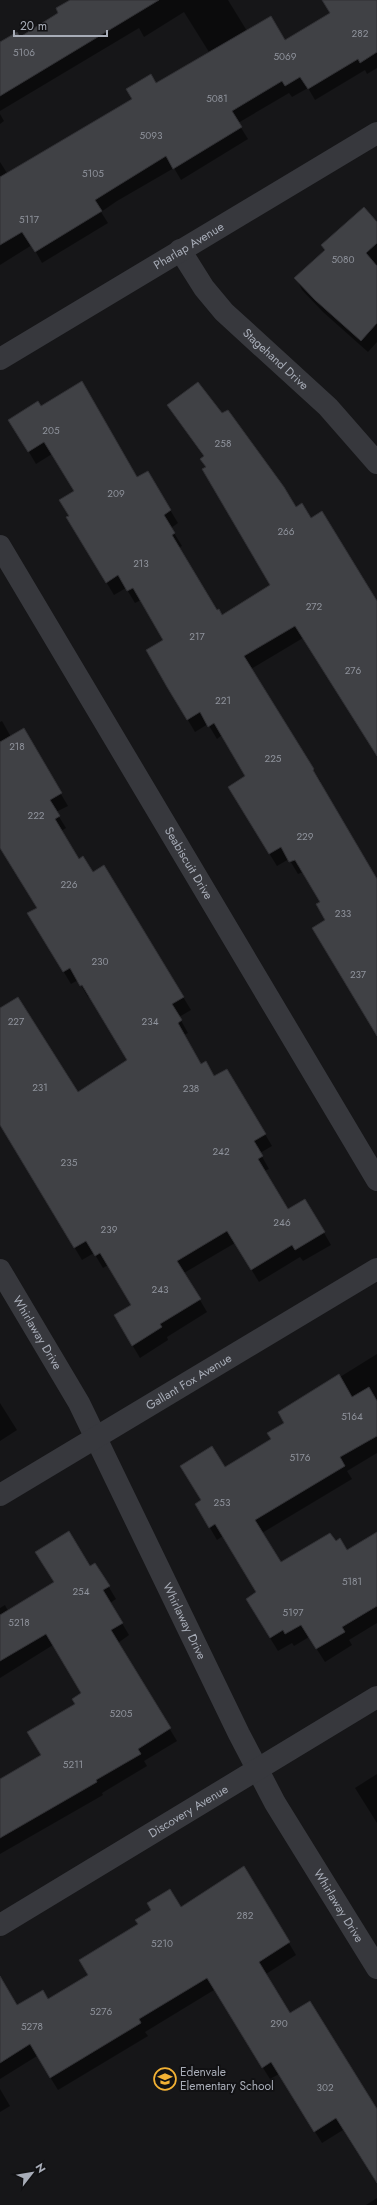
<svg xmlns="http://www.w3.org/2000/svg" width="377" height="2205" viewBox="0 0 377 2205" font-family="Jost,sans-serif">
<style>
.shadow{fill:#0007}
.building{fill:#404145;stroke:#303034}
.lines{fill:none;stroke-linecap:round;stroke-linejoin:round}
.street{stroke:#37383d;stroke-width:22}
.labels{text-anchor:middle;stroke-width:4;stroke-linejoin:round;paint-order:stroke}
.number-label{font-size:10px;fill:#8e929b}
.street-label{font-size:12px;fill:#a8adb8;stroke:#111113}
.poi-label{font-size:12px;fill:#a8adb8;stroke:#111113;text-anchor:start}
</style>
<rect width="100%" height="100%" fill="#161618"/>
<path class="shadow" d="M71,0H228L247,31L285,41L331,13L324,0H373L377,6V68L367,74L365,70L315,100L308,88L292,97L289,93L238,123L248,139L181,180L174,168L117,201L101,212L108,223L42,263L32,245L0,265V162L7,173L133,100L209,52L184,12L144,37L139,28L0,111V42L20,38L60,14Z
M0,114L4,121L0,124Z
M377,223V342L368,352L323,312L302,290L296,278L325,251L322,246Z
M168,406L311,519L377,603V755L303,638L251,669L313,770L321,782L319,784L377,881V1035L326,920L321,902L303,872L298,874L289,859L277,866L236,800L246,776L222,735L217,739L208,724L195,732L176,700L165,640L141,600L135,603L126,588L114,595L75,530L70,516L75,492L52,454L36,464L10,420L41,407L137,478L147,472L178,523L171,528L182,546L178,548L217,612L221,616L272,586L201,459L204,457Z
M2,721L11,737L23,730L68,806L56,812L66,828L61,831L79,860L92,873L104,866L191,1010L179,1017L188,1033L184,1035L201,1065L265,1134L272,1146L260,1153L269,1169L264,1171L288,1210L305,1200L331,1245L303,1261L300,1257L259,1282L235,1243L184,1273L207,1312L167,1337L168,1340L140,1358L115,1316L132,1306L108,1265L103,1268L94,1253L82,1260L0,1124V1009L77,1093L128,1060L90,996L88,997L78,980L71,984L36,926L38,908L0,846V722Z
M377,1354V1453L347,1471L352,1479L262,1533L281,1564L335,1542L346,1552L377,1533V1623L349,1640L352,1645L325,1662L309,1637L294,1646L292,1643L278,1651L254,1612L257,1593L223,1536L217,1540L196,1504L202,1500L225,1468L272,1439L285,1424L340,1377Z
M0,1403L17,1430L0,1441Z
M95,1564L116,1599L110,1603L129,1635L118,1643L177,1741L144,1761L147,1766L102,1793L103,1795L0,1854V1781L42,1755L82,1693L53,1645L0,1678V1608L5,1605L8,1611Z
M377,1774V1823L355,1788Z
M244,1868L296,1955L266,1974L290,2015L377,2111V2183L343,2130L322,2143L279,2074L270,2079L214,1990L145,2032L148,2036L58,2090L37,2056L0,2079V2009L48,2000L90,1976L181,1908Z
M0,2089L10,2106L0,2112Z
M377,2198V2205H366Z"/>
<path class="building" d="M70,0H159L0,96V42L17,32L20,37L58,13L56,8Z
M322,0H377V52L360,63L358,59L308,89L300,77L285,86L282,81L232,111L242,127L173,169L166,156L111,190L95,200L102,211L35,252L22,232L0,245V177L132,99L126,89L151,74L156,83L271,16L285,40L330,13Z
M364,207L377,222V243L366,253L377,266V323L361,341L315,300L294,278L325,250L321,245Z
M82,381L137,477L148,471L171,510L164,515L175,533L172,535L217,610L219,609L222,615L270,585L202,469L206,467L200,459L204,456L167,405L198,382L222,413L228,410L284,487L296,507L302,503L311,518L322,511L377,601V756L295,626L244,656L314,769L313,770L377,879V1036L312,928L325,920L316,904L320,902L295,860L289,862L281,847L269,854L228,787L245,776L214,723L208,727L200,712L187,720L167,687L146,650L163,640L133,588L127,591L118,575L106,583L66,517L69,516L59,500L74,491L44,442L28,452L8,420L38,401L41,406Z
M24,728L62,793L50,800L60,816L55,819L79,859L83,856L93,872L104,865L184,997L172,1004L182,1020L178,1023L201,1064L206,1061L214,1076L227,1069L266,1134L254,1141L263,1156L258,1159L288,1209L305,1199L325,1232L295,1250L292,1245L251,1270L227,1231L177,1261L201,1299L160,1324L162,1327L132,1346L114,1315L131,1305L100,1253L95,1256L86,1241L74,1248L0,1125V1008L18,997L78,1092L127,1060L82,985L80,986L70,968L63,972L27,913L37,908L0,848V742Z
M339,1374L352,1397L369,1387L377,1401V1436L340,1457L345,1466L255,1520L281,1562L330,1533L336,1541L340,1538L347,1550L377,1532V1606L342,1627L345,1632L316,1649L301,1625L285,1634L283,1630L270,1638L246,1599L256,1592L215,1524L209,1528L195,1504L201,1500L180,1466L212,1446L225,1467L271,1439L267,1433L284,1423L278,1412Z
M69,1531L90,1566L95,1563L110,1586L103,1590L123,1623L111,1630L171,1728L138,1749L141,1754L96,1780L97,1782L0,1838V1779L41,1755L27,1732L75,1704L72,1699L81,1693L46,1634L0,1661V1615L54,1582L35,1552Z
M244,1866L290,1942L259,1962L290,2013L310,2001L377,2109V2183L336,2118L314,2132L271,2062L262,2068L207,1978L139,2019L141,2023L50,2078L30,2044L0,2063V1976L17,2005L43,1990L48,1999L88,1975L79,1960L138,1924L135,1920L151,1910L147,1903L170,1889L181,1907Z"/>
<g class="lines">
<g class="street">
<path id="s1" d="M180,250L204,288L224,312L328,407L377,463"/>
<path id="s2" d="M0,359L377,133"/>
<path id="s3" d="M0,546L377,1180"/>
<path id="s4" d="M0,1270L79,1403L239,1734L275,1803L377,1968"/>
<path id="s5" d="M0,1495L377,1269"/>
<path id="s6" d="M0,1925L377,1697"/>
</g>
</g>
<defs>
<g id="school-ring" transform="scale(1.15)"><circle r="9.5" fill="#111113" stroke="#f2b134" stroke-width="1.5"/><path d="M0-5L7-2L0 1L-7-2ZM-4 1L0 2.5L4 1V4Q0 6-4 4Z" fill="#f2b134"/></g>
</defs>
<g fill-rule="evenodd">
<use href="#school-ring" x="165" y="2079"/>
</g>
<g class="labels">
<g class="number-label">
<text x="360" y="37">282</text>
<text x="24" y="56">5106</text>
<text x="285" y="60">5069</text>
<text x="217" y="102">5081</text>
<text x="151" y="139">5093</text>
<text x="93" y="177">5105</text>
<text x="29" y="223">5117</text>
<text x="343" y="263">5080</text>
<text x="51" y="434">205</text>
<text x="223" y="447">258</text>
<text x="116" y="497">209</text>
<text x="286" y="535">266</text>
<text x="141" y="567">213</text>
<text x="314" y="610">272</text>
<text x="197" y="640">217</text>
<text x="353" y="674">276</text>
<text x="223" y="704">221</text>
<text x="17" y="750">218</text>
<text x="273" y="762">225</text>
<text x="36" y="819">222</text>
<text x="305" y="840">229</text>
<text x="69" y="888">226</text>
<text x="343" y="917">233</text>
<text x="100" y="965">230</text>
<text x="358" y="978">237</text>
<text x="16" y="1025">227</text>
<text x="150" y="1025">234</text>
<text x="40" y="1091">231</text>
<text x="191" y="1092">238</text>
<text x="221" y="1155">242</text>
<text x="69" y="1166">235</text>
<text x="282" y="1226">246</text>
<text x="109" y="1233">239</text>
<text x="160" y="1293">243</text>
<text x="352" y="1420">5164</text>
<text x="300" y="1461">5176</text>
<text x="222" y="1506">253</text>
<text x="352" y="1585">5181</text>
<text x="81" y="1595">254</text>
<text x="293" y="1616">5197</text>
<text x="19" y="1626">5218</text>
<text x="121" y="1717">5205</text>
<text x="73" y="1768">5211</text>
<text x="245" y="1919">282</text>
<text x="162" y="1947">5210</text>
<text x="101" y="2015">5276</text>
<text x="279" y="2027">290</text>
<text x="32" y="2030">5278</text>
<text x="325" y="2091">302</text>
</g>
<g class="street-label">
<text dy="4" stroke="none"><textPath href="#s2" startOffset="220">Pharlap Avenue</textPath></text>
<text dy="4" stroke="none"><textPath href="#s1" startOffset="146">Stagehand Drive</textPath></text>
<text dy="4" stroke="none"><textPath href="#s3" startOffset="369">Seabiscuit Drive</textPath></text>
<text dy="4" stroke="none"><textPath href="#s4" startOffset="73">Whirlaway Drive</textPath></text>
<text dy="4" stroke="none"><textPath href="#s5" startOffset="220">Gallant Fox Avenue</textPath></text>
<text dy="4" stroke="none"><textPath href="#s4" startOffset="397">Whirlaway Drive</textPath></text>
<text dy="4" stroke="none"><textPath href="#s6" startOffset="220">Discovery Avenue</textPath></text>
<text dy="4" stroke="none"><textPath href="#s4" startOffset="721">Whirlaway Drive</textPath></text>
</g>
<g class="poi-label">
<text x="180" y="2076">Edenvale<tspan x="180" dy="14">Elementary School</tspan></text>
</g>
</g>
<g transform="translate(32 2173) rotate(59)" stroke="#111113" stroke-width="3" paint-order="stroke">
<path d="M0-3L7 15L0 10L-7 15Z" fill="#a8adb8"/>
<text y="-6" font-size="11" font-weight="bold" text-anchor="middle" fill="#a8adb8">N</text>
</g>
<path d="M14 30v6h93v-6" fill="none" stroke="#a8adb8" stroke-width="2"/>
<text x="20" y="30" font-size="12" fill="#a8adb8" stroke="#111113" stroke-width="3" paint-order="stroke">20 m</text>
</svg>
